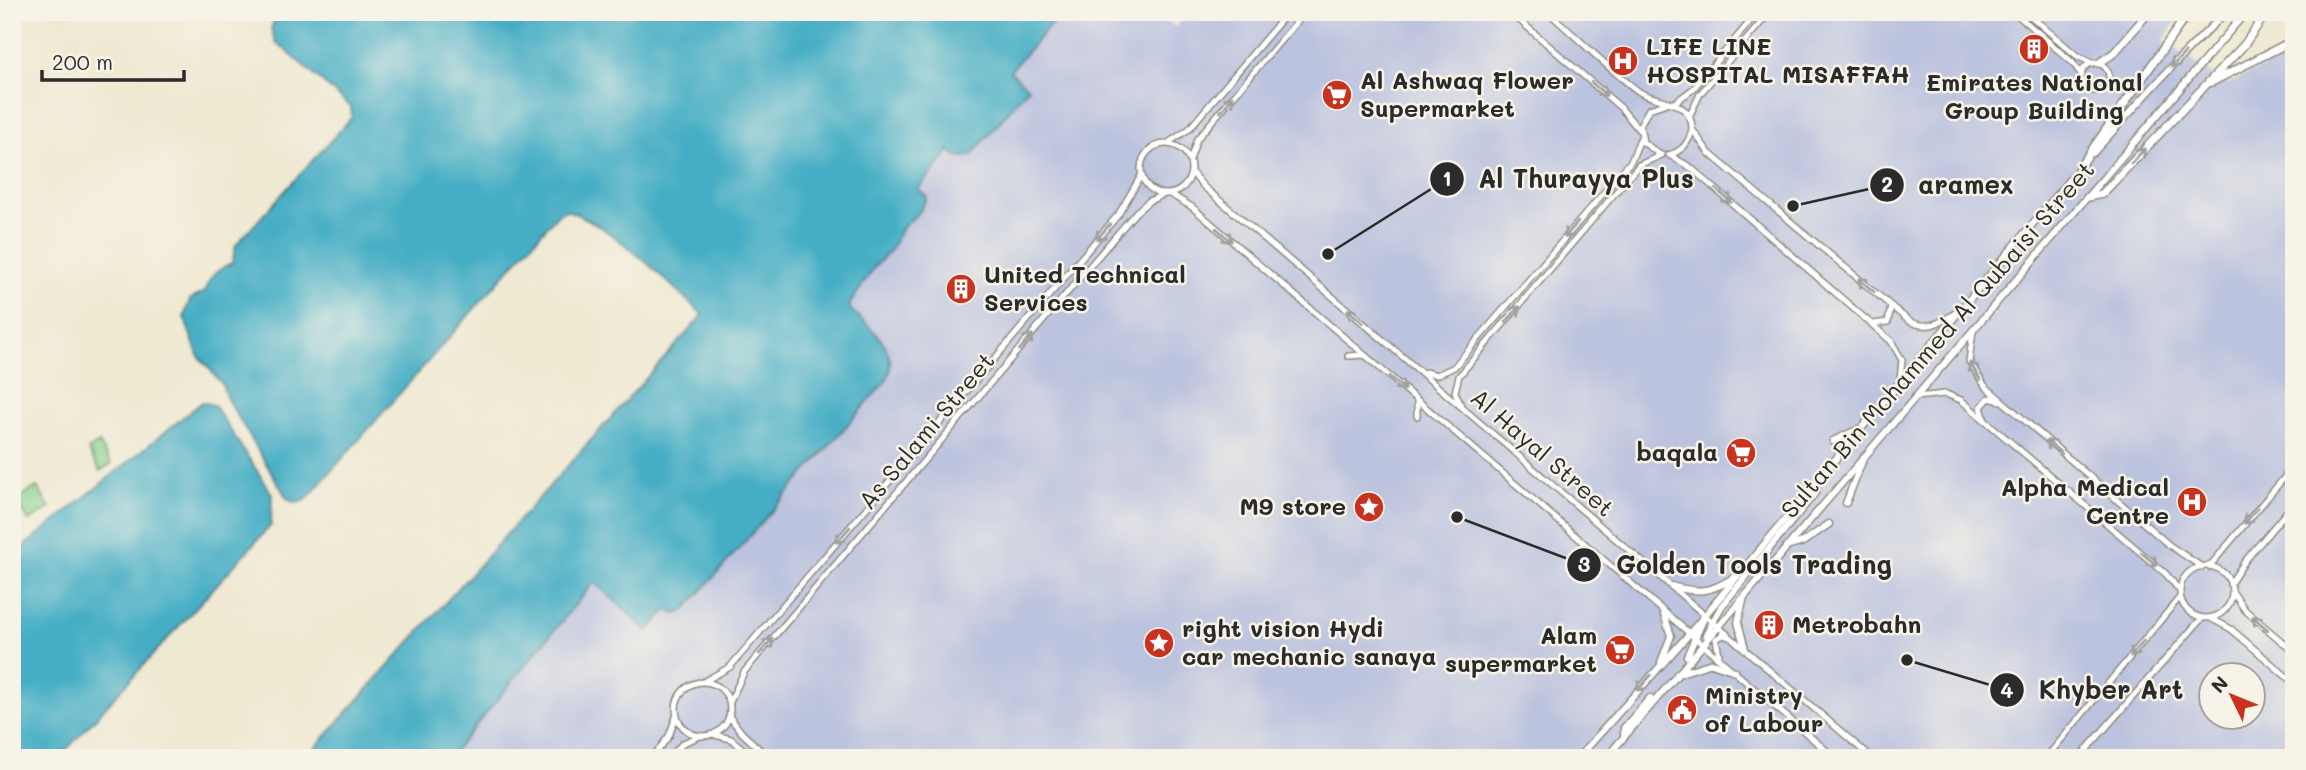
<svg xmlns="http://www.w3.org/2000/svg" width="2306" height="770" viewBox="0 0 2306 770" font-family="Mali,sans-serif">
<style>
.industrial{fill:#bcc3de;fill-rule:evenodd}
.green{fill:#89d390;stroke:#5a7f5e;stroke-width:2}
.water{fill:#45adc5;stroke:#386c78;stroke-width:2}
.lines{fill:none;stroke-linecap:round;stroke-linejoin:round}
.tertiary-casing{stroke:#8d8a7e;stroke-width:8}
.secondary-casing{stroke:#8d8a7e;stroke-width:9}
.trunk-casing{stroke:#8d8a7e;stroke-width:10}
.tertiary{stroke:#fff;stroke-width:5}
.secondary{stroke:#fff;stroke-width:6}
.trunk{stroke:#fff;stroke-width:7}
.oneway{stroke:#a0a0a0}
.labels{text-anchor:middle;stroke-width:5;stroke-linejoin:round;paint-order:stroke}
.poi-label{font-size:24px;font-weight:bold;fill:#2b2b2b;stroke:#f7f3e8;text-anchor:start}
.street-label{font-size:24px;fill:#2b2b2b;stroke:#f7f3e8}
.leader{fill:none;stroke:#2b2b2b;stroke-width:2.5}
.callout-dot{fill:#2b2b2b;stroke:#f7f3e8;stroke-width:2.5}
.mark-label{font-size:21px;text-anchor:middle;font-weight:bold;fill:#fff}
.callout-label{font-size:26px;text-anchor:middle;font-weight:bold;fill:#2b2b2b;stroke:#f7f3e8;stroke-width:5;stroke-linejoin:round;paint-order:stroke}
</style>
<rect width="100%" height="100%" fill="#f7f3e8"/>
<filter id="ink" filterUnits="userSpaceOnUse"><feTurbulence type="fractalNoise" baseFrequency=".0143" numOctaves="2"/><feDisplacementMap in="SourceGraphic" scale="14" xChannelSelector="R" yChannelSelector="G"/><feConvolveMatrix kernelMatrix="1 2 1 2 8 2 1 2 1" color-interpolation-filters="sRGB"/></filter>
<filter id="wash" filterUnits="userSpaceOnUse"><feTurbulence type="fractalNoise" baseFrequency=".00686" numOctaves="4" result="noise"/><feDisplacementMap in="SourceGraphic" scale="28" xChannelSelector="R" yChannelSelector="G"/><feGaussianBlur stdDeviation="1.57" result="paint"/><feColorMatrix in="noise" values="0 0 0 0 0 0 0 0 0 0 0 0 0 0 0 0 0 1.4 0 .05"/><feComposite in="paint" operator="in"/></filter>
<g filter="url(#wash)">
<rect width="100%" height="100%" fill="#efe9d2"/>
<path class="industrial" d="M1062,12H1158L1175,27L1189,12H2182L2163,41L2227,84L2294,51V758H449L594,582L648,630L667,610L684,611L881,388L890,373L881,339L850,309V304L901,229L927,197L918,189L951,151L1028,88L1010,72ZM2212,676H2254V718H2212Z"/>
<path class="green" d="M99,443L111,464L100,471L88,450Z
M37,487L50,508L29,521L16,500Z"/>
<path class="water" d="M278,12H1062L1010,71L1028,88L972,155L959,158L950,151L918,189L927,197L920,211L901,229L891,250L875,266L850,304V309C870,328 902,350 886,381L684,611L676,614L667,610L648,631L594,582L449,758H306L703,315C667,282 613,225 566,210L557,215L306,500L297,503L288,500L226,397L222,384L198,355L184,317L190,300L206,291C208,277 220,268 232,263L236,245L352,117L351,107L275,41L271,28Z
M202,402L214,405L272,494L271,525L59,758H12V556Z"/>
</g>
<g filter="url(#ink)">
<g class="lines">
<g class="tertiary-casing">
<path id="tertiary" d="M1510,12L1621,108L1639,130
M1548,12C1578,38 1606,67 1638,91C1652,101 1676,99 1687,113C1699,130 1687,150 1669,155
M2014,12L2072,62L2082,75
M2026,12L2077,56L2092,63
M2081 77a14 14 0 1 1 28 0a14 14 0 1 1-28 0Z
M1673,104L1693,89L1758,12
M1689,117L1700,94L1770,12
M1692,129L1709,153L1909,321C1927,330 1939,324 1955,313
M1168,143L1189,129L1288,12
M1141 169a25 25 0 1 1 50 0a25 25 0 1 1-50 0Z
M1659,154L1643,142L1640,125L1649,109L1667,103
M1669,155L1690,167L1891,341L1902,360L1900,380
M1190,160L1197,139L1305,12
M1191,172L1204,187L1872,758
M1170,194L1192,207L1835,758
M1873,324L1888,322L1891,307
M1973,331L1969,361L1985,386L2169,545L2202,567
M1348,356L1364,355
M1425,372L1437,375L1454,367L1631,161L1641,137
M1915,397L1946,394L1961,400L2166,574L2180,591
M1417,400V416
M1461,405L1455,392L1459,376L1639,165L1662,155
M1984,417L1981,407L1989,398L2001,401
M2180 592a26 26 0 1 1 52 0a26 26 0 1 1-52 0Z
M2209,567L2294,466
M2230,584L2245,561L2294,503
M2232,591L2245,610L2294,652
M2210,618L2231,629L2294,683
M1719,655L1716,639L1723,635L1729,637
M703,682L730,667L1118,215L1141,176
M676 709a27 27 0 1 1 54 0a27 27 0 1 1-54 0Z
M730,702L744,672L1136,212L1149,201L1165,194
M729,716L742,733L769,758
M715,735L731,739L754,758
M652,758L669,736L676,717
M669,758L683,743L700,736
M2046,758L2180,597
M2079,758L2202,618"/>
</g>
<g class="secondary-casing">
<path id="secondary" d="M2093,153L2177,61L2226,12
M1833,441L1859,429
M1846,503L1863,459
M1786,547L1803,542L1829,524
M1671,586C1697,593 1710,593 1733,578
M1744,597L1738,622L1745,649
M1706,635L1721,607L1815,493L1817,484
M1687,656L1704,618
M1661,662L1671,636L1663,611
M1677,674L1712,663L1735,671
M1624,736V728L1650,698
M1578,758L1690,633L2081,166
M1606,758L2246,12"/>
</g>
<g class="trunk-casing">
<path id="trunk" d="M2099,63L2114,53L2149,12
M2212,82L2294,40
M2079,168L2189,12
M2088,197L2102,194L2244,45L2267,12"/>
</g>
<use href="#tertiary" class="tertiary"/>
<use href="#secondary" class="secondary"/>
<use href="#trunk" class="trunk"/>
</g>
<defs><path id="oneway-shaft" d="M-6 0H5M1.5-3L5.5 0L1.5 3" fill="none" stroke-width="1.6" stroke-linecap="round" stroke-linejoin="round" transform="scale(1.75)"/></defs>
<g class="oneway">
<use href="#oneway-shaft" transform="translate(2178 60) rotate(134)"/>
<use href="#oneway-shaft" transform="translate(1599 89) rotate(41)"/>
<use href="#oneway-shaft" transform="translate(1227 104) rotate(-50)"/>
<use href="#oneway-shaft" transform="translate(2138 156) rotate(-47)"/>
<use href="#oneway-shaft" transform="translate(1724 196) rotate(41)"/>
<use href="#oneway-shaft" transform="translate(1571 230) rotate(131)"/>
<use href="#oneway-shaft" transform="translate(1103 232) rotate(131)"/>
<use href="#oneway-shaft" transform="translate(1224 235) rotate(41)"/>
<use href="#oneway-shaft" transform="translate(1866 285) rotate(-140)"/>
<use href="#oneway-shaft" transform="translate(1513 314) rotate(-49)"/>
<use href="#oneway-shaft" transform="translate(1355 316) rotate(-140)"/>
<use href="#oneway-shaft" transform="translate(1026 342) rotate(-50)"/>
<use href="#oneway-shaft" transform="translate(1975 371) rotate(-122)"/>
<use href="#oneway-shaft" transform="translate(1397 383) rotate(41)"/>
<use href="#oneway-shaft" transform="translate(2054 447) rotate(-139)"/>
<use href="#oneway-shaft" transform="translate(2251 516) rotate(131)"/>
<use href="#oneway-shaft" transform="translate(843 535) rotate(131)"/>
<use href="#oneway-shaft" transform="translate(2149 559) rotate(40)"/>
<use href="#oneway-shaft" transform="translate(2260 623) rotate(-139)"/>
<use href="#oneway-shaft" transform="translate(766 646) rotate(-50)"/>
<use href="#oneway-shaft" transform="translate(2137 649) rotate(130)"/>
<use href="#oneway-shaft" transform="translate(1644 683) rotate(132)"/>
</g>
</g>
<defs>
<g id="building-disc" transform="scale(1.575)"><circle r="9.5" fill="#c8321e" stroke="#f7f3e8"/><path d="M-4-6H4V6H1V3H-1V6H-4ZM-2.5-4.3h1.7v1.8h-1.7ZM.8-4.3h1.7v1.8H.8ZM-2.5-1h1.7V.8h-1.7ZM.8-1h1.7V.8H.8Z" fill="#fff"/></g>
<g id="hospital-disc" transform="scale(1.575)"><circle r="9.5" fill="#c8321e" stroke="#f7f3e8"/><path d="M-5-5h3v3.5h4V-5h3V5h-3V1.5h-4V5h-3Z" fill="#fff"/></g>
<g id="supermarket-disc" transform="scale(1.575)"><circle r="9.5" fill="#c8321e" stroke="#f7f3e8"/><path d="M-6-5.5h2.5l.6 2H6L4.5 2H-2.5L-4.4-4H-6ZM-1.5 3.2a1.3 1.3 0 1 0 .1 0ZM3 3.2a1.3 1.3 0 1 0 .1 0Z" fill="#fff"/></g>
<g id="sight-disc" transform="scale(1.575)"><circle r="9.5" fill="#c8321e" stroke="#f7f3e8"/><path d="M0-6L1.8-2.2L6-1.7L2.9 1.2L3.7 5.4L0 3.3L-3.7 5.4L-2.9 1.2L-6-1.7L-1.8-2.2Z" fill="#fff"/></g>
<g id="civic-disc" transform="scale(1.575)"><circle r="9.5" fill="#c8321e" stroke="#f7f3e8"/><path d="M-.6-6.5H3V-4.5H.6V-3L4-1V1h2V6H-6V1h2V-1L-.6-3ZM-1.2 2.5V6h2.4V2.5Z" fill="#fff"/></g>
</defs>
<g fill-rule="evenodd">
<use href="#building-disc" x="2034" y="49"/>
<use href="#hospital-disc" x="1623" y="61"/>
<use href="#supermarket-disc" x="1337" y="95"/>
<use href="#building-disc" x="961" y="289"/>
<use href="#supermarket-disc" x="1741" y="453"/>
<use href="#hospital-disc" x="2192" y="502"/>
<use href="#sight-disc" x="1369" y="507"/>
<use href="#building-disc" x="1769" y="625"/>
<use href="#sight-disc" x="1159" y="643"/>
<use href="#supermarket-disc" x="1620" y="650"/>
<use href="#civic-disc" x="1682" y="710"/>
</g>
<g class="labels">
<g class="poi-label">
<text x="1646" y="55">LIFE LINE<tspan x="1646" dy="28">HOSPITAL MISAFFAH</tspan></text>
<text x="1360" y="89">Al Ashwaq Flower<tspan x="1360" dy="28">Supermarket</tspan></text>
<text x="2034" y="91" text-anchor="middle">Emirates National<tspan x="2034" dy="28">Group Building</tspan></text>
<text x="984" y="283">United Technical<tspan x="984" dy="28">Services</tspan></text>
<text x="1718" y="461" text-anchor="end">baqala</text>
<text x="2169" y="496" text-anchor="end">Alpha Medical<tspan x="2169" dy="28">Centre</tspan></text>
<text x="1346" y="515" text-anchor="end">M9 store</text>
<text x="1792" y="633">Metrobahn</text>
<text x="1182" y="637">right vision Hydi<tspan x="1182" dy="28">car mechanic sanaya</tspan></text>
<text x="1597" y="644" text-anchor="end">Alam<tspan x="1597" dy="28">supermarket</tspan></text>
<text x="1705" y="704">Ministry<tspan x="1705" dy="28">of Labour</tspan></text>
</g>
<g class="street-label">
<text transform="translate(1938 340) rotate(-49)" y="8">Sultan Bin Mohammed Al Qubaisi Street</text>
<text transform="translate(927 431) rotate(-50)" y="8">As Salami Street</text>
<text transform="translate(1542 453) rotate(41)" y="8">Al Hayal Street</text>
</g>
</g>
<path class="leader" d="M1328 254L1447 179M1793 206L1887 185M1457 517L1584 565M1907 660L2007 690"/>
<g class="callout-dot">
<circle cx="1328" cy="254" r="7"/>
<circle cx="1793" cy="206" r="7"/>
<circle cx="1457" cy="517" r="7"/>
<circle cx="1907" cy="660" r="7"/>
<circle cx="1447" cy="179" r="18"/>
<circle cx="1887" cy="185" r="18"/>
<circle cx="1584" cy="565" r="18"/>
<circle cx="2007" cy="690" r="18"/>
</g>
<g class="mark-label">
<text x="1447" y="186">1</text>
<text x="1887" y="192">2</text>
<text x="1584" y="572">3</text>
<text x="2007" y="698">4</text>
</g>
<g class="callout-label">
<text x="1586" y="188">Al Thurayya Plus</text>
<text x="1966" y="194">aramex</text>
<text x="1754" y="574">Golden Tools Trading</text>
<text x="2111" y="699">Khyber Art</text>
</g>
<rect width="2306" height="770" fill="none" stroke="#f7f3e8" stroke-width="42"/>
<g transform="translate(2232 696) rotate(313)"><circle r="33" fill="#f7f3e8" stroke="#a5a39c" stroke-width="2"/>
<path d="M0-5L12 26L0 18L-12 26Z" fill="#c8321e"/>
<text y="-10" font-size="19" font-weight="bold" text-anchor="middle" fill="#2b2b2b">N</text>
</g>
<path d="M42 70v10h142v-10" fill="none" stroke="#2b2b2b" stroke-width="3.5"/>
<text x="52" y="70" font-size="21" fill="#2b2b2b" stroke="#f7f3e8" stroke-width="5" paint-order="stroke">200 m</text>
</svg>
